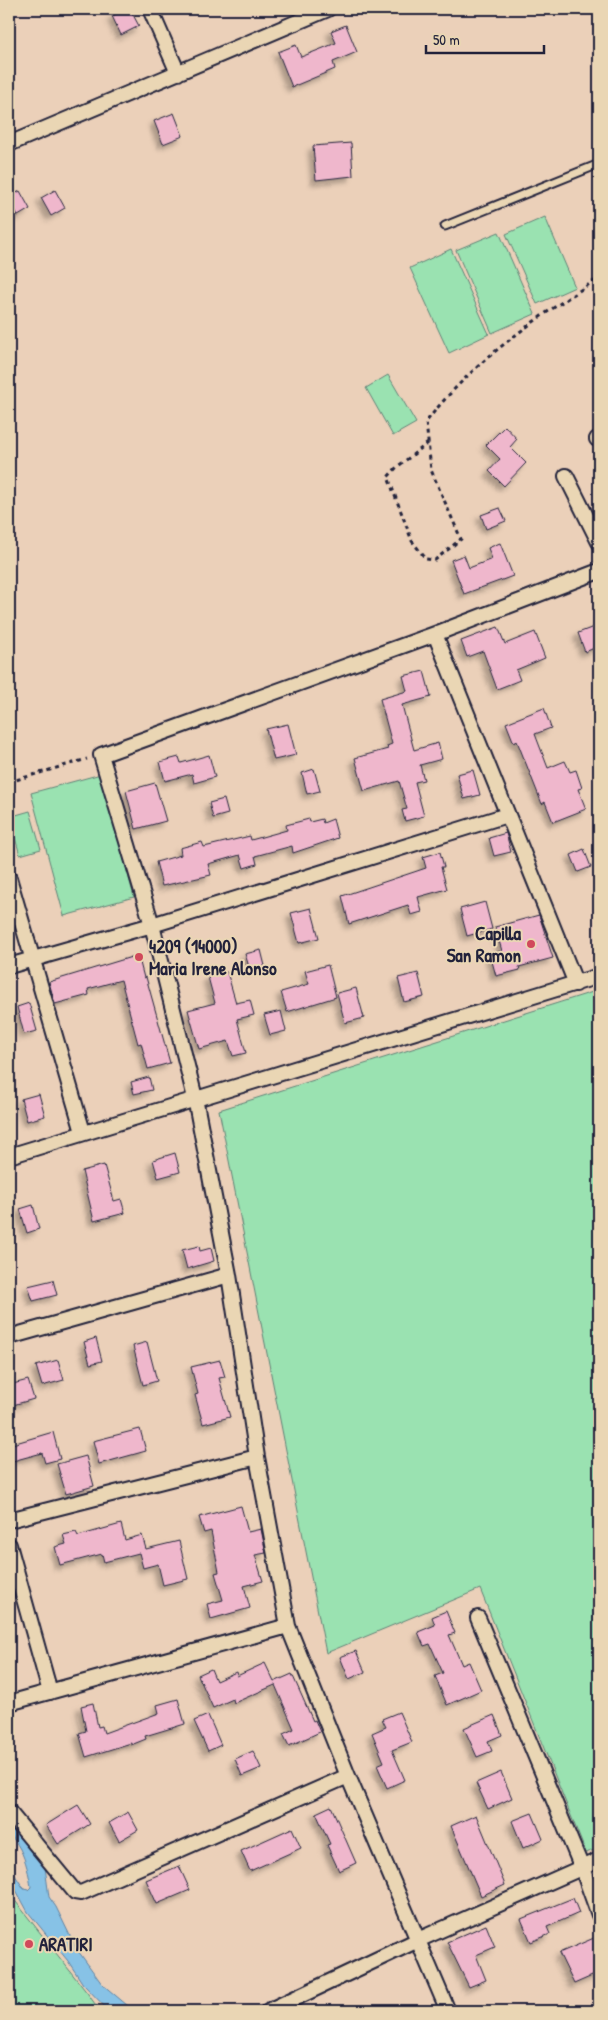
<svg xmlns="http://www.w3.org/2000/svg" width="608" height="2020" viewBox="0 0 608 2020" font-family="'Patrick Hand',sans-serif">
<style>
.green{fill:#9ae2b1;stroke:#5e8276}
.water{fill:#87c2e6;stroke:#5f82a2}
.building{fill:#efb7cc;stroke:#22223b;filter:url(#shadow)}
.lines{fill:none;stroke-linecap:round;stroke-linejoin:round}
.service-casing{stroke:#22223b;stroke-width:11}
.minor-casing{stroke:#22223b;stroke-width:18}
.path{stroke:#22223b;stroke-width:3;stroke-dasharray:4 4;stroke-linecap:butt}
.service{stroke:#ead6b4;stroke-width:7}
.minor{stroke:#ead6b4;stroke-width:14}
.poi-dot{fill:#d1495b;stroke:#ead6b4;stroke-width:2}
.labels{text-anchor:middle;stroke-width:4;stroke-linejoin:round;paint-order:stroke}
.poi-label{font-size:19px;font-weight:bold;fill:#22223b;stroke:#ead6b4;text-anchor:start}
</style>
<defs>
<filter id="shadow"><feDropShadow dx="-4.5" dy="4.5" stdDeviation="2.5" flood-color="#0004"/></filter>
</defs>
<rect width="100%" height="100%" fill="#ebd0b9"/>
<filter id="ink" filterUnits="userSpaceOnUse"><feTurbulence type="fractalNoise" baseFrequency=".02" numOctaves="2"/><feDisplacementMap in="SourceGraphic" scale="10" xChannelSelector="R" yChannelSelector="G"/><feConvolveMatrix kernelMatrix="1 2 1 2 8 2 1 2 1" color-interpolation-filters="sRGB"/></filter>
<g filter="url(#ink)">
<path class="green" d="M545,217L575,287L537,304L506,234Z
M499,232L535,314L492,333L456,250Z
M451,249L489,334L449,353L410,268Z
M388,375L416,423L393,436L366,388Z
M101,774L134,897L64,916L31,793Z
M30,811L41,849L20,855L9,817Z
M599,990V1848L586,1853L480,1589L326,1653L219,1110Z
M9,1893L88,1994L100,2011H9Z"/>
<path class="water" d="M9,1821L36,1853L45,1867L49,1897L56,1907L76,1948L102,1984L134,2011H109L83,1984L68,1961L28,1912L16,1890L9,1881V1866L24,1889L28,1890L31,1887C29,1874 26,1861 20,1849C13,1836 9,1838 9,1821Z"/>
<path class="building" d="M126,9H130L139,26L121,35L112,16Z
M346,25L357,52L333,62L335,69L292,87L278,52L296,45L301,57L336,43L331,31Z
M174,113L183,136L163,144L154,121Z
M351,143L353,176L316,180L313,146Z
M55,190L65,208L51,216L41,198Z
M20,191L30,209L18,216L9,197Z
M505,426L517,439L510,447L526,463L504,486L489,471L500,459L486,445Z
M500,508L506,521L486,529L481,515Z
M500,543L513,576L464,594L451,560L464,555L469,568L492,559L488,548Z
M599,625V646L585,652L578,633Z
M498,627L505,644L535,632L545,658L516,670L520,680L497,689L483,651L467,657L461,641Z
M424,671L431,697L402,705L414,750L438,743L442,759L420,765L424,780L415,782L424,816L405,821L402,810L407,809L399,781L364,791L355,758L388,749L387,746L392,744L380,699L407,691L403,676Z
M544,708L551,728L535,734L548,768L565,761L570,772L576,770L582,788L578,789L586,809L553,822L545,802L542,804L517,741L514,743L506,723Z
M288,724L296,755L274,760L266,729Z
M209,755L215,777L194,783L192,774L165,781L160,762L179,757L181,763Z
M314,769L320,791L307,794L302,773Z
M473,770L480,795L464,799L457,774Z
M155,783L166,821L136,829L126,791Z
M224,799L228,814L213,818L209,803Z
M309,819L310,822L322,819L323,823L333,819L338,838L293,853L292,846L255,856L257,864L244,868L240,855L208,864L211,875L162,886L156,862L181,855L180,848L202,842L204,847L250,836L251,840L287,830L286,825Z
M506,833L511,852L494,856L489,838Z
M584,849L591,867L578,872L571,855Z
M440,852L444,867H441L447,889L418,897L422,912L411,915L408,905L349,924L342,896L426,868L423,857Z
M485,902L492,929L467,936L460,909Z
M311,908L319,938L299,943L291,913Z
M539,915L553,958L519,967L520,970L496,976L490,954L502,951L495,927Z
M261,950L265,966L250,970L245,954Z
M138,955L144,978L146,977L170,1063L148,1069L141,1043L138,1044L121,980L88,989L89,995L55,1004L49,982Z
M328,965L336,997L287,1012L281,992L309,984L305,971Z
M227,972L236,1003L250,1000L254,1015L237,1019L246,1053L233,1056L228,1041L199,1049L188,1010L215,1003L208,977Z
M418,973L424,997L404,1002L398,978Z
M356,988L364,1018L345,1023L337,993Z
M29,1003L37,1031L24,1034L17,1007Z
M281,1011L286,1031L270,1035L264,1015Z
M149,1077L152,1090L134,1094L131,1082Z
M39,1094L45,1116L27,1121L21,1099Z
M175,1153L180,1172L158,1178L153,1160Z
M104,1165L114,1201L121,1199L125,1213L94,1221L82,1171Z
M33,1205L39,1229L27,1233L20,1209Z
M199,1246L200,1251L211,1248L214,1261L187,1269L182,1250Z
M53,1280L57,1295L33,1301L28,1286Z
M96,1338L102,1361L90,1364L84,1342Z
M147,1342L157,1381L143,1385L133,1346Z
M58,1360L64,1380L42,1386L36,1366Z
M220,1360L225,1377L219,1378L230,1417L203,1424L195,1395L198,1394L191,1367Z
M28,1380L34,1399L13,1405L9,1385Z
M140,1429L146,1451L99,1464L93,1441Z
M53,1432L60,1459L45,1463L42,1453L9,1462V1445Z
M86,1456L94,1486L66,1494L57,1464Z
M241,1506L248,1532L261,1529L266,1553L255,1555L263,1581L244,1586L250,1608L211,1619L207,1604L223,1600L215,1573L219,1572L211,1531L204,1533L199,1517Z
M121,1524L125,1540L142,1535L146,1549L179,1541L188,1579L163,1585L158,1564L143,1568L139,1553L104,1562L102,1554L60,1565L55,1547L66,1544L63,1535L76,1532L78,1536Z
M446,1611L455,1633L449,1635L462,1665L469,1662L481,1690L447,1705L435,1676L443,1673L430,1644L424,1646L418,1632L435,1625L432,1617Z
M356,1651L365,1672L349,1679L340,1657Z
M265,1663L274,1682L292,1674L313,1721L315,1720L320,1732L289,1746L283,1734L294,1729L275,1685L234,1703L233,1699L213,1708L198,1675L211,1669L216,1681L236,1672L237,1676Z
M178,1699L185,1724L145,1736L146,1739L131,1745V1743L86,1757L79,1733L86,1731L81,1706L93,1703L98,1727L102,1726L104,1733L159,1713L157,1705Z
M399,1712L412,1742L392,1750L405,1780L387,1788L377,1765L384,1762L372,1733L386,1727L382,1719Z
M208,1715L221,1745L208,1751L194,1721Z
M494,1715L502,1735L488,1741L492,1751L477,1757L464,1728Z
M253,1751L261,1768L242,1776L235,1759Z
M501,1772L512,1798L488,1809L476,1783Z
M78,1805L90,1824L58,1844L46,1825Z
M331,1806L356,1863L339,1871L327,1845L330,1844L316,1813Z
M128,1812L138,1830L119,1841L109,1823Z
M532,1813L543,1839L523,1848L512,1821Z
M476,1815L505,1885L481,1896L451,1826Z
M292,1828L301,1848L250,1871L241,1851Z
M179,1866L190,1890L157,1904L146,1880Z
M573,1898L579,1913L547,1927L550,1934L531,1942L521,1919Z
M486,1925L495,1947L476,1955L486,1980L469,1987L447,1942Z
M594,1938L599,1950V1973L574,1984L559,1953Z"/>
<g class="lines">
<g class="service-casing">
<path id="service" d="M445,226L599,164"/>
</g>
<g class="minor-casing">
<path id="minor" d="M150,9L178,73
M9,144L328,9
M597,439L599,438
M566,476L599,542
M435,634L576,984
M9,878L83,1132
M9,966L152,925L507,815
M9,1156L599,976
M9,1337L229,1275
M9,1520L257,1457
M9,1545L50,1692
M478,1618L582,1868L599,1915
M9,1703L288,1626
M9,1812L75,1892L81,1893L348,1776
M268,2011L418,1940L599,1860
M448,2011L348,1776L288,1626L257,1457L229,1275L195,1098L152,925L101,755L435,634L599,571"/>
</g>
<path class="path" d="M428,443L397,467L388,477L412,541L426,559L435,560L461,539L431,470L426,422C472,362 536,318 599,278
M9,782L87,759"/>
<use href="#service" class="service"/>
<use href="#minor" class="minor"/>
</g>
</g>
<g class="poi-dot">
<circle cx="531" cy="944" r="5"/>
<circle cx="139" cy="957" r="5"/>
<circle cx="29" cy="1944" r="5"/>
</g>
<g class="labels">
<g class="poi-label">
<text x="521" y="940" text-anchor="end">Capilla<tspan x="521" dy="22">San Ramon</tspan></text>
<text x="149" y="953">4209 (14000)<tspan x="149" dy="22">Maria Irene Alonso</tspan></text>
<text x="39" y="1951">ARATIRI</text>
</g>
</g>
<rect width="608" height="2020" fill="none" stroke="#ead6b4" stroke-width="30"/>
<rect x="15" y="15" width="578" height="1990" fill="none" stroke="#22223b" stroke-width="2" filter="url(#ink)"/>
<path d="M426 45v8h118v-8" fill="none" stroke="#22223b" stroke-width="2.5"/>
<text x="433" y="45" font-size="15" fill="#22223b" stroke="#ead6b4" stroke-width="4" paint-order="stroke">50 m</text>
</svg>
